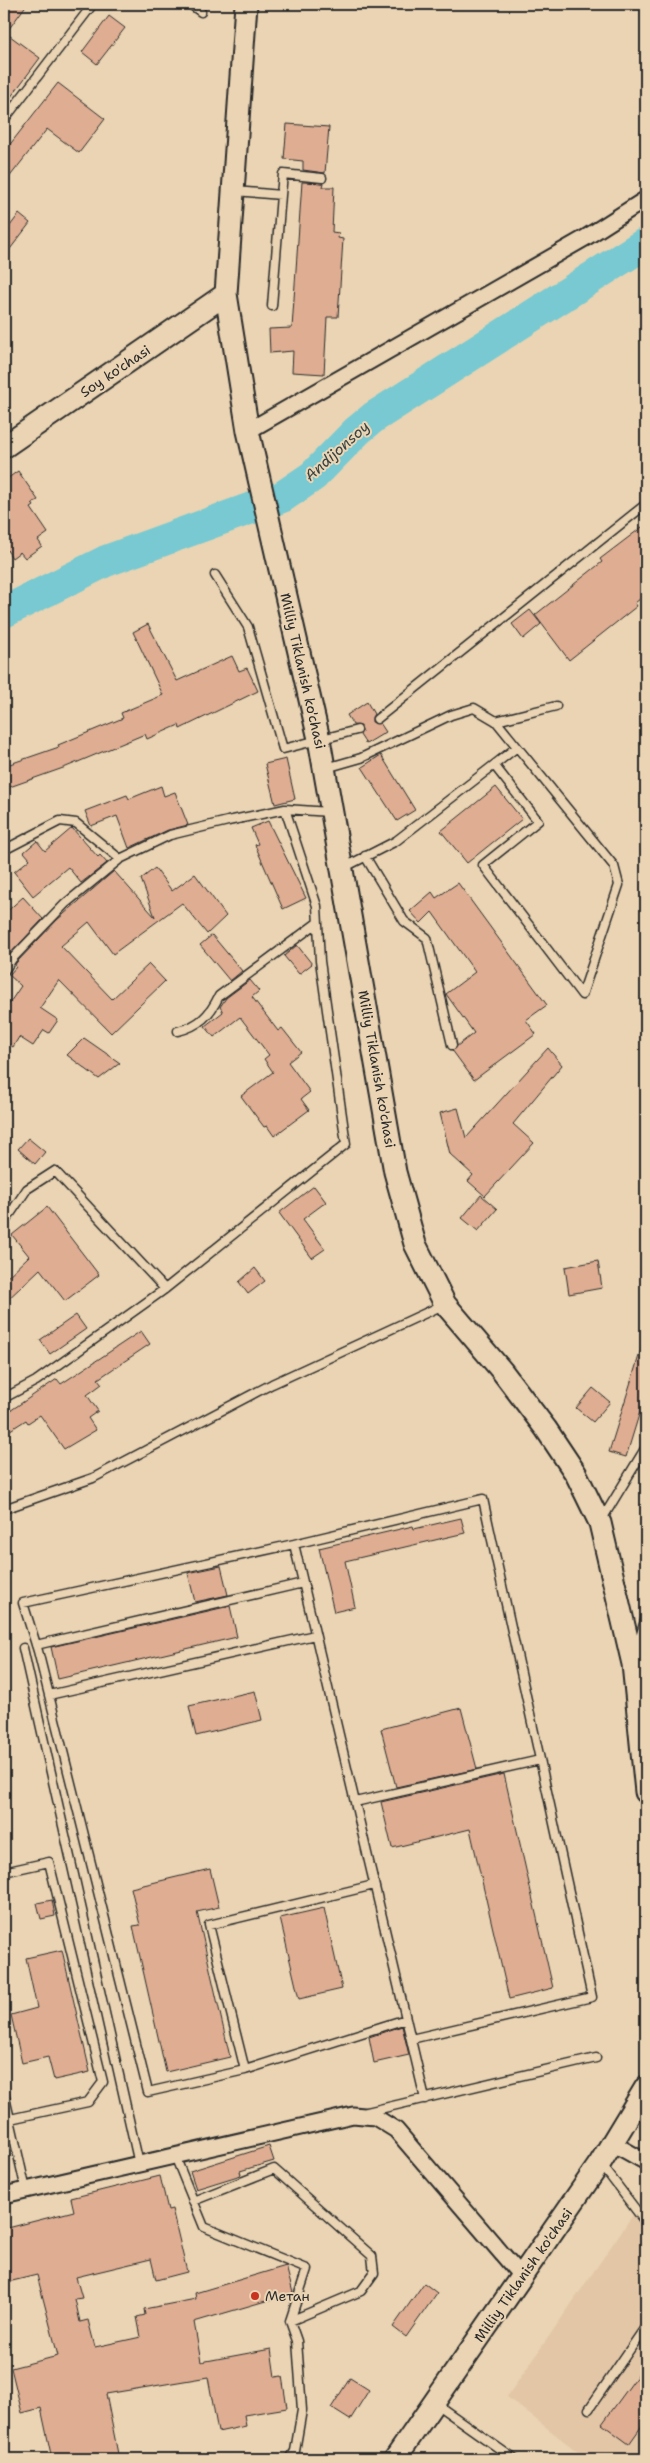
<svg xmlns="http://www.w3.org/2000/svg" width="650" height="2463" font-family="'Shantell Sans',sans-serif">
  <rect width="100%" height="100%" fill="#ead4b3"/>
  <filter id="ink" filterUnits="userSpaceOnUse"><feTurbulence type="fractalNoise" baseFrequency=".02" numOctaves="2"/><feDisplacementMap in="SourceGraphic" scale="10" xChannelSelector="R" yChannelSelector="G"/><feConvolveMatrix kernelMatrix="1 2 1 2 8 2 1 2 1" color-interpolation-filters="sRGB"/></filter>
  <g filter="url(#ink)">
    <path fill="#e3c6a6" d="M646,2196V2459H587L507,2397Z"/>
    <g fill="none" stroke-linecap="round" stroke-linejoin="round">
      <path stroke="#78c9d1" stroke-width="32" d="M4,612L106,561L282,497L313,476L357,431L374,417L646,243"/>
    </g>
    <path fill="#dfae92" stroke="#2b2b2b" d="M4,4H27L6,33L40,58L4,106Z
      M109,16L125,28L97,64L82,52Z
      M58,83L105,119L79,153L47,129L4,184V152Z
      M287,124L329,127L325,173L303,170V161L284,159Z
      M302,182L324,183L323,187H334L332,232L339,233L338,238L343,239L338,317H327L324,374L292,372L293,351L270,353L269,329L292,328Z
      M19,214L30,223L4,257V234Z
      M18,471L38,500L32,503L34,506L31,508L48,533L38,540L42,546L25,558L20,552L12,558L4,545V481Z
      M646,524V594L635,603L637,606L569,660L535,615L602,562L600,559Z
      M530,610L541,624L523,639L512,624Z
      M148,624L177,681L232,656L239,671L247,668L258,691L180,729L179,725L147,739L145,734L66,767L4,789V766L59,747L58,745L123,718L121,713L163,695L133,632Z
      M367,702L374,714L372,717V722L380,723L386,732L366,744L360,735L362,731L361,726L353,725L347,715Z
      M381,755L415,810L397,821L362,767Z
      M286,759L295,799L275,804L265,764Z
      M161,786L164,796L175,792L188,825L168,830L129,848L117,816L91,826L85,811L127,795L129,799Z
      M496,787L522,819L467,863L441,831Z
      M268,821L306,898L283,909L255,845L258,844L251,828Z
      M72,828L98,857L100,855L107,863L81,883L68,867L33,896L14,872L30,859L24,852L37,841L45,851Z
      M155,868L172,891L195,874L226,916L207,934L182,903L113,954L89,922L61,946L112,999L149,964L165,981L111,1033L59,980L40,1008L58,1020L49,1033L44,1030L33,1046L19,1037L13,1047L4,1041V1011L21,986L9,975L16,967L15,965L16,963L57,920L114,871L155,917L141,879Z
      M458,883L547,1005L526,1020L536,1034L474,1080L452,1050L474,1033L446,994L475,972L432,912L421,923L410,911L432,892L436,898Z
      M23,897L43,919L6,958L4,956V914Z
      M212,935L242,971L230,981L200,945Z
      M297,945L312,964L299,974L284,956Z
      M250,980L259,991L252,997L278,1031L282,1028L301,1052L288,1062L310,1092L301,1099L309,1110L274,1136L267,1126L264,1127L241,1096L273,1072L264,1059L269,1055L240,1017L214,1037L205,1026L223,1012L220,1007L226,998Z
      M84,1038L120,1063L99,1079L67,1055Z
      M548,1048L562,1065L513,1124L534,1143L485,1196L468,1181L473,1175L450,1154L440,1113L458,1108L466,1138Z
      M28,1138L45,1152L35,1164L18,1149Z
      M314,1186L326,1202L303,1219L325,1249L312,1258L279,1213Z
      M481,1195L497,1209L478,1231L462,1218Z
      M47,1207L99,1275L65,1301L40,1269L4,1303V1280L29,1256L12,1235Z
      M598,1261L602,1288L569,1294L565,1267Z
      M255,1268L265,1281L248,1294L239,1282Z
      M76,1315L86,1329L50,1354L40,1340Z
      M141,1331L150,1344L98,1379L102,1384L87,1395L98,1411L88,1418L96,1430L64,1449L40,1415L28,1423L26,1420L4,1434V1415L57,1379L61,1384Z
      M643,1343H646V1392L626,1457L609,1452Z
      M593,1388L610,1402L593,1422L576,1408Z
      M461,1518L465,1533L345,1561L355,1607L334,1612L319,1548L413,1526L414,1529Z
      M221,1566L228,1595L195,1602L188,1573Z
      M230,1606L237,1637L58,1679L51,1647Z
      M255,1691L262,1720L196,1736L189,1706Z
      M461,1708L477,1769L396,1787L381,1729Z
      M504,1774L553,1988L509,1999L470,1829L392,1848L381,1802Z
      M210,1869L219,1907L197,1912L230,2057L166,2072L133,1926L140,1925L131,1888Z
      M52,1900L55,1916L41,1919L37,1903Z
      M324,1908L342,1989L299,1999L280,1918Z
      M62,1950L90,2072L54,2080L48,2057L22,2063L11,2015L37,2008L26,1958Z
      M402,2026L409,2055L374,2063L369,2037Z
      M269,2146L274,2161L240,2171L241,2175L196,2189L190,2171Z
      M160,2176L168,2210L172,2209L187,2272L156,2280L151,2259L76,2277L82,2298L75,2299L80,2322L88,2320L95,2347L141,2337L137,2317L145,2315L144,2309L196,2299L195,2293L286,2266L293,2293L194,2322L201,2362L271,2349L275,2377L282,2376L287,2408L244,2415L246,2426L218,2432L208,2377L106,2394L119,2459H52L41,2408L22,2413L11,2368L58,2356L37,2275L4,2283V2229L74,2211L71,2198Z
      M424,2283L437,2293L406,2337L393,2327Z
      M646,2364V2420L629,2444L602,2424Z
      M350,2378L369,2390L350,2420L331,2408Z"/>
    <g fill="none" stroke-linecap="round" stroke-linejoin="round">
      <defs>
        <path id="lane" d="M190,4L201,12
          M4,120L93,4
          M235,191L281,195L272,306
          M281,195L283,174L322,178
          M215,575L248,627L283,749L357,730
          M377,719L646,504
          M496,721L556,706
          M326,768L361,758L451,715L474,708L496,721L614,866L619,885L582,995L483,865L538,821L494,765L517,747
          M4,850L60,821L76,823L120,859
          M365,856L404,921L427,938L452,1045
          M343,868L396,841L494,765
          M4,971L12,959L65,904L120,859L170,835L228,821L285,809L330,812
          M178,1031C199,1026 210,1015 219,996L317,923
          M4,1223L27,1189L55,1171L165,1289
          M4,1398L36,1381L165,1289L346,1144L320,961L317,906L285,809
          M4,1509L93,1478L272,1384L443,1305
          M601,1521L646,1447
          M294,1544L23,1603L38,1651L148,2092L245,2070L406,2019
          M36,1645L303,1583
          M23,1648L139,2164
          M636,1652L646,1617
          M49,1695L315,1635
          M355,1802L540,1760
          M4,1872L49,1862L103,2082L88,2102L10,2119
          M411,2039L592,1997L483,1499L294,1544L425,2099
          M245,2070L209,1925L374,1885
          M4,2093L26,2190
          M367,2112L596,2058
          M175,2156L204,2227L307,2269L290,2321L297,2341L302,2410L295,2451L290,2459
          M601,2164L646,2223
          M193,2201L274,2169L372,2256L374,2273L361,2291L290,2321
          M436,2404L514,2459
          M589,2409L646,2326"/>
        <path id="street" d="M248,431L585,238L646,199
          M612,2143L646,2162
          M4,2195L353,2115L375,2117L396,2130L522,2277"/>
        <path id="secondary" d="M246,4L226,294L248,431L319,739L395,1172L415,1244L445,1304L502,1371L546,1429L576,1474L600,1523L633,1664L646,1792
          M4,447L226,294
          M395,2459L600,2163L646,2087"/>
      </defs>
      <use href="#lane" stroke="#2b2b2b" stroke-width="11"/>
      <use href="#street" stroke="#2b2b2b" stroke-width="19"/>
      <use href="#secondary" stroke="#2b2b2b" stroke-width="25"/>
      <use href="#lane" stroke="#ead4b3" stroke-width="8"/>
      <use href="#street" stroke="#ead4b3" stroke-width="15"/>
      <use href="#secondary" stroke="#ead4b3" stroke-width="21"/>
    </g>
  </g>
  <circle fill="#c8321e" stroke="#ead4b3" stroke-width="2" cx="255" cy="2296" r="5"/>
  <g text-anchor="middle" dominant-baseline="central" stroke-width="4" stroke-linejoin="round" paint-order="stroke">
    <g font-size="14" fill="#2b2b2b" stroke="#ead4b3">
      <text transform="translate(115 371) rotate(-34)">Soy ko'chasi</text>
      <text transform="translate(303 671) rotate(77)">Milliy Tiklanish ko'chasi</text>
      <text transform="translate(377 1069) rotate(80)">Milliy Tiklanish ko'chasi</text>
      <text transform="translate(523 2275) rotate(-55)">Milliy Tiklanish ko'chasi</text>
    </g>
    <g font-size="14" fill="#2b2b2b" stroke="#ead4b3" text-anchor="start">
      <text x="265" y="2296">Метан</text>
    </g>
    <g font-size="15" font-style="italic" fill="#374344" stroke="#ead4b3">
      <text transform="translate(337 451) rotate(-42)">Andijonsoy</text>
    </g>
  </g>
  <rect width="650" height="2463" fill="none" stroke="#ead4b3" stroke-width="20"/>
  <rect x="10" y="10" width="630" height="2443" fill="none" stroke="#2b2b2b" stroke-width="2" filter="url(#ink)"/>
</svg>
